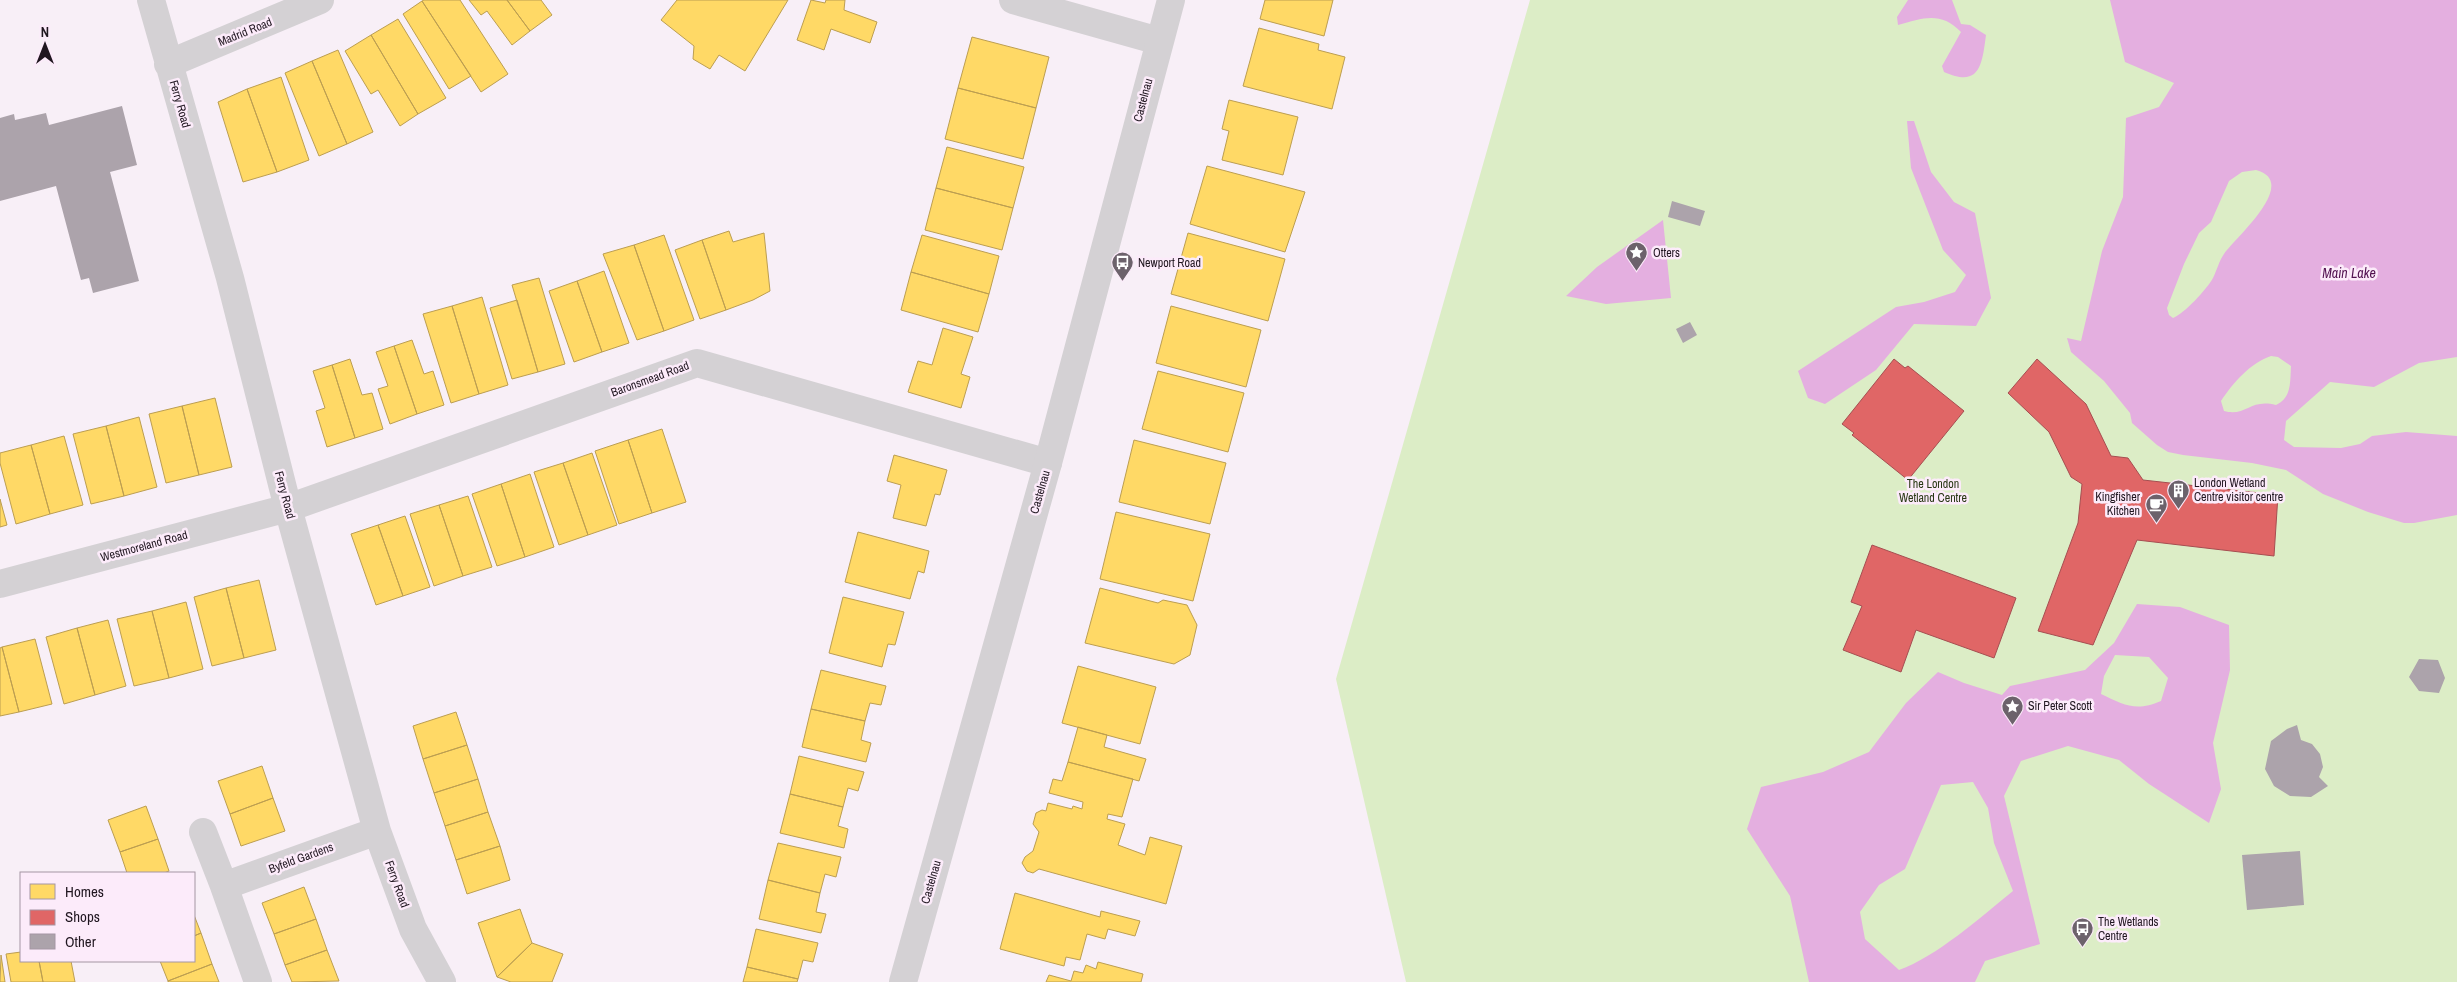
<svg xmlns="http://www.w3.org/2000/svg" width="2457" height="982" font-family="'Archivo Narrow',sans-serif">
  <rect width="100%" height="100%" fill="#f8eff7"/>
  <path fill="#dcedc6" d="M1530,0H2457V982H1406L1336,679Z"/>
  <path fill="#e4afe0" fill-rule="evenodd" d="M1908,0H1952L1961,24L1970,25L1986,35C1982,65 1980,88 1944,72L1942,66L1961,32C1941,11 1923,18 1898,25L1897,17Z
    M2110,0H2457V357L2419,363L2374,387L2330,382L2286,421L2284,440L2294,447L2341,448L2360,444L2372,436L2406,432L2457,436V515L2414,523H2404L2368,512L2323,494L2286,470L2252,463L2183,455L2168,452L2157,445L2132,423L2130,413L2104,381L2071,352L2067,338L2081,341L2102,251L2123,197L2126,118L2159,107L2174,83L2125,62ZM2256,170C2301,182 2234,239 2224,254C2219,261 2217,270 2213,278C2207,289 2184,314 2173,318L2169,315L2167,308L2184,264L2199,233L2211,222L2229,181L2242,172ZM2271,356L2278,357L2291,366C2290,381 2292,398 2276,405C2250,398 2246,417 2224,411L2221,401C2233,383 2250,363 2271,356Z
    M1907,121H1914L1931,172L1954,202L1975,213L1991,298L1976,326L1914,324L1876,370L1825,404L1808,398L1798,371L1896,307L1924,302L1955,292L1966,275L1943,250L1911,168Z
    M1663,220L1671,298L1606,304L1566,296L1597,267Z
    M2137,604L2180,607L2229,625L2230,670L2213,743L2221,789L2209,823L2149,784L2119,760L2068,746L2021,761L2004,796L2040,944L1985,961L1975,982H1809L1790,896L1747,829L1761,787L1823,772L1869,752L1906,703L1938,672L1964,683L2002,695L2010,686L2085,670L2114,643ZM2115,655L2149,657L2168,678L2161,701C2136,712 2124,705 2101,694L2104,676ZM1973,782L1988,808L1994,843L2013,891C1981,917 1936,957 1899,970L1865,939L1860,912L1879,885L1905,869L1941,785Z"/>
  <path fill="#ffd966" stroke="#bc9e51" d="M424,0H460L508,74L481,92L422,1Z
    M469,0H507L530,31L512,45L487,11L481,15Z
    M507,0H541L552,15L530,31Z
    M677,0H788L745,71L719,55L710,69L693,59L694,46L661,20Z
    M811,0L825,3L826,0H845L844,10L877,22L870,43L831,29L824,50L797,40Z
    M1265,0H1333L1324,36L1260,19Z
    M422,1L471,76L449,89L403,14Z
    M398,19L446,98L418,114L371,35Z
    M1259,28L1319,44L1318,50L1345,57L1332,109L1243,86Z
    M371,35L418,114L400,126L378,90L371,94L345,51Z
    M972,37L1049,57L1036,108L958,88Z
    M338,50L373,132L347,144L312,61Z
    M312,61L347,144L319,156L285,73Z
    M281,77L309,160L277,172L247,89Z
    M958,88L1036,108L1023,159L945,139Z
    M247,89L277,172L243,182L218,102Z
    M1229,100L1298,117L1283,175L1222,160L1229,131L1222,129Z
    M947,147L1024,167L1013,208L936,188Z
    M1207,166L1305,192L1285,252L1190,224Z
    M936,188L1013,208L1002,250L925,230Z
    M729,231L733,242L764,233L770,291L753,300L726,310L702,240Z
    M1188,233L1285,259L1268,321L1171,294Z
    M664,235L694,320L664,331L634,245Z
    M922,235L999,256L989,294L911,272Z
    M702,240L726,310L700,319L675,250Z
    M634,245L664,331L637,340L603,254Z
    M604,271L629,343L602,352L577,281Z
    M911,272L989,294L978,332L901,310Z
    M539,278L565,364L538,372L512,285Z
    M577,281L602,352L574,362L549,291Z
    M482,297L508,385L479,394L452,306Z
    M517,300L538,372L512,379L490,308Z
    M452,306L479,394L451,403L423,314Z
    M1171,306L1261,330L1246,387L1156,363Z
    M943,328L973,337L961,374L970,377L961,408L908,392L918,361L932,365Z
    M412,340L424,374L433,371L444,405L417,414L394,346Z
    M394,346L417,414L390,424L378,389L388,386L376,352Z
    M350,359L362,395L372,393L383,429L355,438L332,365Z
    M332,365L355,438L327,447L316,411L325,408L313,371Z
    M1158,371L1244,393L1228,452L1142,429Z
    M215,398L232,467L199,475L182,406Z
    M182,406L199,475L166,483L149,414Z
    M139,417L157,487L124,496L106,426Z
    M106,426L124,496L91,504L73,434Z
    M662,429L686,502L652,513L628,440Z
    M64,436L83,505L50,514L31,445Z
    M628,440L652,513L619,524L595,451Z
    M1134,440L1226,463L1210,524L1119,502Z
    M31,445L50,514L16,524L0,463V453Z
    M592,453L617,525L588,535L563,463Z
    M894,455L947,470L940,495L935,494L926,526L893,518L901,485L887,481Z
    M563,463L588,535L559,545L534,472Z
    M530,474L554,547L525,557L501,484Z
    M501,484L525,557L497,566L472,494Z
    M468,496L492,567L463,576L439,505Z
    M0,499L7,525L0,527Z
    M439,505L463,576L434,586L410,514Z
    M1116,512L1210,534L1193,601L1100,579Z
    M405,516L430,587L403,596L378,525Z
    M378,525L403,596L376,605L351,534Z
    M858,532L929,551L924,573L918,571L910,599L845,582Z
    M259,580L276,650L244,658L226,588Z
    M226,588L244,658L212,666L194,597Z
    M1100,588L1158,603L1163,600L1187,605L1197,625L1190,655L1174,664L1085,643Z
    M843,597L904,612L895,645L888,644L882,667L829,653Z
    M186,602L203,669L169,678L152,611Z
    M152,611L169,678L134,686L117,619Z
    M108,620L126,686L95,695L77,628Z
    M77,628L95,695L64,704L46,637Z
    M35,639L52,704L19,712L2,647Z
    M2,647L19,712L0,716V648Z
    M1078,666L1156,687L1140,744L1062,723Z
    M821,670L886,686L881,705L870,703L865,721L811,709Z
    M811,709L865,721L861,740L871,743L866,762L802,747Z
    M456,712L467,745L423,759L413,726Z
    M1078,727L1107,735L1104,747L1146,759L1139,781L1068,762Z
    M467,745L478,779L434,793L423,759Z
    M799,756L864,772L858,791L848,788L843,807L790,794Z
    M1068,762L1133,779L1122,817L1108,814L1107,819L1125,824L1118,845L1145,855L1150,837L1182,846L1166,904L1039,869L1033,873L1027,871L1022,863L1025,857L1033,851L1039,832L1033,824L1036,813L1042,810L1046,811L1048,803L1072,809L1073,806L1082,809L1083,802L1049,793L1053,779L1062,781Z
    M262,766L273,798L230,814L218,781Z
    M478,779L488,812L445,826L434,793Z
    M790,794L843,807L838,826L848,829L844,848L780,833Z
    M273,798L285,831L241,846L230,814Z
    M146,806L158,839L120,852L108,820Z
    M488,812L500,846L456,860L445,826Z
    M158,839L169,871L164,873H127L120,852Z
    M778,843L841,857L836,877L825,874L820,893L768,880Z
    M500,846L510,880L467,894L456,860Z
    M768,880L820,893L816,912L826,914L821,933L759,919Z
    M304,887L316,919L274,934L262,903Z
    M1015,893L1100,917L1101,911L1140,921L1135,936L1108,929L1105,939L1087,934L1080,960L1066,957L1064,966L1000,949Z
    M520,909L532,943L497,977L478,923Z
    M194,915L201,933L194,936Z
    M316,919L327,950L285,965L274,934Z
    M756,929L818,943L813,962L803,960L798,979L747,967Z
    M201,933L212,964L168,981L160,961H194V936Z
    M532,943L563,954L552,982H511L497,977Z
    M327,950L339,981L292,982L285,965Z
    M21,952V961H39L43,982H11L6,954Z
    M1,955L5,982H0Z
    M39,961H71L75,982H43Z
    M1098,962L1143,974L1141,982H1046L1049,975L1071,981L1074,971L1083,973L1086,965L1096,969Z
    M212,964L219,982H168V981Z
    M747,967L798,979L797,982H743Z"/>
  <path fill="#e06666" stroke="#a64e51" d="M1894,359L1905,368L1908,366L1964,411L1908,480L1852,435L1854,433L1842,424Z
    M2037,359L2086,404L2111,456L2128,458L2143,480L2278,495L2274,556L2137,540L2093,645L2038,631L2078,523L2082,484L2071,477L2049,432L2008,393Z
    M1872,545L2016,598L1994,658L1916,630L1901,672L1843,650L1862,606L1851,602Z"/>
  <path fill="#aca3ab" d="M122,106L137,165L110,172L139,281L93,293L89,278L81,280L56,186L0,201V118L14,114L15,120L46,113L49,125Z
    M1672,201L1705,211L1700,226L1668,217Z
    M1690,322L1697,335L1683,343L1676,329Z
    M2419,659L2438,660L2445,678L2439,693L2419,691L2409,677Z
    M2297,725L2301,740L2312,744L2320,754L2323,767L2319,777L2328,786L2311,797L2290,796L2274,786L2265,769L2271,741L2287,729Z
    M2300,851L2304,905L2247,910L2242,855Z"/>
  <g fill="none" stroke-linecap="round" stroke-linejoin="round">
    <path stroke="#d4d1d4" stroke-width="28" d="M151,0L230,278L288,508L377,831L413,929L442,982
      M1013,0L1159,41
      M168,64L320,0
      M0,584L288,508L697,363L1048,463
      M203,832L224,886
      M258,982L224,886L377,831"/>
    <path stroke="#d4d1d4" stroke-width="28" d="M903,982L1048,463L1171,0"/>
  </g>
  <defs>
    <symbol id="sight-pin" viewBox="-11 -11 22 30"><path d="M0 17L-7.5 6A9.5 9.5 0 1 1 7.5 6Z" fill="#6c626b" stroke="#fcebfa"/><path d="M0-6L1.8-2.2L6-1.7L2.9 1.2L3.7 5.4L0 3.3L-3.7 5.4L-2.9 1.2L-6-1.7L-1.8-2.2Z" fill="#fff"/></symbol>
    <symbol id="bus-pin" viewBox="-11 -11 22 30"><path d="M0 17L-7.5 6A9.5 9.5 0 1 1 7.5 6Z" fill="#6c626b" stroke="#fcebfa"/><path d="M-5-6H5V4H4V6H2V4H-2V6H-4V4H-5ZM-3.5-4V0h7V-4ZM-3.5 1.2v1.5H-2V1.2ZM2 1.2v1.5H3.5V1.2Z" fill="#fff"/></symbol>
    <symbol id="building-pin" viewBox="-11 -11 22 30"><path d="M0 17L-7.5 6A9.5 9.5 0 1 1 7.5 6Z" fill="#6c626b" stroke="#fcebfa"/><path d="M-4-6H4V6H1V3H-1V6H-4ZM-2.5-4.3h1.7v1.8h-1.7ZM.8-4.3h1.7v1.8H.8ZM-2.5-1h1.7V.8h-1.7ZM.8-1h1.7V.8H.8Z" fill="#fff"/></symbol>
    <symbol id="cafe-pin" viewBox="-11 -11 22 30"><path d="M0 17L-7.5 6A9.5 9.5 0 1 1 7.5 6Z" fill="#6c626b" stroke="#fcebfa"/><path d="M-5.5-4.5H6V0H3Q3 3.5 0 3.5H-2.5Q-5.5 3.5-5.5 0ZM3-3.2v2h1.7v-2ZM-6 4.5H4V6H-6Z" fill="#fff"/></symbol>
  </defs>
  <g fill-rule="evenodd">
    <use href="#sight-pin" x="1624" y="240" width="25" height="34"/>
    <use href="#bus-pin" x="1110" y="250" width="25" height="34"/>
    <use href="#building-pin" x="2166" y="478" width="25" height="34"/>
    <use href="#cafe-pin" x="2144" y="492" width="25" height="34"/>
    <use href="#sight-pin" x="2000" y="694" width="25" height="34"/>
    <use href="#bus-pin" x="2070" y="916" width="25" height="34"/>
  </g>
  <g text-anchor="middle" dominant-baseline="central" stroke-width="5" stroke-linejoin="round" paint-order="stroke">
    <g font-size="12" fill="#201620" stroke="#fcebfa">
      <text transform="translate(245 32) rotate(-22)">Madrid Road</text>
      <text transform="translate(1143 100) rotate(-75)">Castelnau</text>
      <text transform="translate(180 104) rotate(74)">Ferry Road</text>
      <text transform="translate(650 379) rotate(-20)">Baronsmead Road</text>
      <text transform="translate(1040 492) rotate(-74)">Castelnau</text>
      <text transform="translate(285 495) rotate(75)">Ferry Road</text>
      <text transform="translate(144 546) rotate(-15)">Westmoreland Road</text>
      <text transform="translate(301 858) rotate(-20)">Byfeld Gardens</text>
      <text transform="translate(931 882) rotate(-74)">Castelnau</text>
      <text transform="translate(397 884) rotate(70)">Ferry Road</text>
    </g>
    <g font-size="12" fill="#201620" stroke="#fcebfa" text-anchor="start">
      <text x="1653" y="253">Otters</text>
      <text x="1138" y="263">Newport Road</text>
      <text x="2194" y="483">London Wetland<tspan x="2194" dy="14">Centre visitor centre</tspan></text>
      <text x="2140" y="497" text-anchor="end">Kingfisher<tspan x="2140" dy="14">Kitchen</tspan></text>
      <text x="2028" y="706">Sir Peter Scott</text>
      <text x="2098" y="922">The Wetlands<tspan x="2098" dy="14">Centre</tspan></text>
    </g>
    <g font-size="12" fill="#283814" stroke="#fcebfa">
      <text x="1933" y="484">The London<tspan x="1933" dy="14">Wetland Centre</tspan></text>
    </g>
    <g font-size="14" font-style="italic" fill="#51104f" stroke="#fcebfa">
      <text x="2349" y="273">Main Lake</text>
    </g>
  </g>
  <rect x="20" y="872" width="175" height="90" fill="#fcebfa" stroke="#a496a3"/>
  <rect x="30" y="884" width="25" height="15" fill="#ffd966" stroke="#a496a3"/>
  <text x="65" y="897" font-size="15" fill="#201620">Homes</text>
  <rect x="30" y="910" width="25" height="15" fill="#e06666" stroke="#a496a3"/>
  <text x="65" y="922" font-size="15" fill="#201620">Shops</text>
  <rect x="30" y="934" width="25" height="15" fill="#aca3ab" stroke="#a496a3"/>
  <text x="65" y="947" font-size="15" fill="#201620">Other</text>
  <g transform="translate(45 45)" stroke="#fcebfa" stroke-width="4" paint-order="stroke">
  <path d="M0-4L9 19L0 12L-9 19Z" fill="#201620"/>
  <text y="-8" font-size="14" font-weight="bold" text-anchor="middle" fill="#201620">N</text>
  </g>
</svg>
